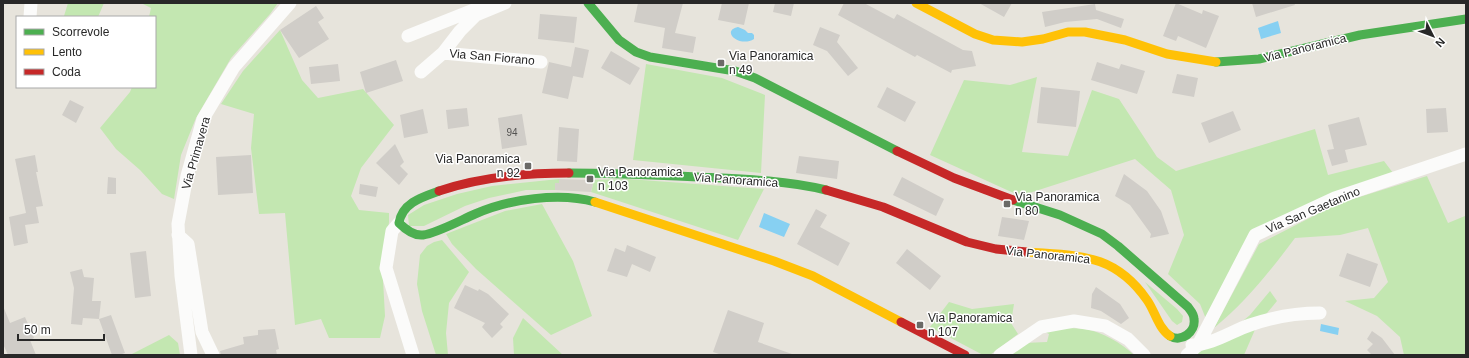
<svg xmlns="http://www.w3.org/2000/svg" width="1469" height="358" font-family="Helvetica,sans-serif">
  <rect width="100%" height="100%" fill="#e7e4dc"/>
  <path fill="#c3e7b1" d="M68,3H104L98,17H67L64,16Z
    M141,3H278L270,14L231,58L196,118L181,155L174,199L162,194L140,170L116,149L100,128L130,92L132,87H155V17H149L151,8Z
    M280,30L302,80L318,98L363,89L394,125L361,168L351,196L359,210L389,213V222L386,245L383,280L385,316L380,338H329L321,319L295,325L285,213L259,214L251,148L254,114L221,104L243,71Z
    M646,64L722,78L765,95L761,173L633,160Z
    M1037,77L1022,152L1068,156L1092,90L1119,99L1157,157L1176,171L1315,129L1328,175L1384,161L1393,173L1251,231L1206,319L1200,304L1168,274L1184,235L1171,190L1135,159L1020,196L930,155L964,80L1010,85Z
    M1427,176L1448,223L1465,216L1466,218V355H1404L1400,337L1377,316L1345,301L1374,298L1388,282L1368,228L1340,235L1295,238C1271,270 1246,302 1214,328L1259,244L1337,204Z
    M559,179V183L555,190H526L489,198L465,206L424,226H409L408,215L424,205L457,194L492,186Z
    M628,179L764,189L738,240L591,192L593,184H589V180Z
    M542,204L573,261L592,316L551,335L476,269L452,244L446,234L505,211Z
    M442,240L469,272L449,303L446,333L448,355H436L422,311L417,284L420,255L427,246L434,242Z
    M1145,282L1177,309L1183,316L1182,322L1177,325L1172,321Z
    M1270,291L1277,301L1257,325L1244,355H1195L1225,336L1250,315Z
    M949,302L972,309L1014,304L1011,323L1018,334L990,355H983L930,327Z
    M523,318L563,355H514L513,338Z
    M1060,328C1068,328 1077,328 1085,329C1103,332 1121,343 1134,355H1009L1024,343L1047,342L1049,334L1043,331Z
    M169,335L178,343L180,355H130Z"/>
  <path fill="#d6d2cb" d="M559,179L589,180V183L593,184L591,192L555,190V183H559Z"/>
  <path fill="#87d0f2" d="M1278,21L1281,33L1261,39L1258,28Z
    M738,27L745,30L748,33H752L754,35V39C740,48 720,31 738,27Z
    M764,213L790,224L784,237L759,227Z
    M1321,324L1339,328L1338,335L1320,331Z"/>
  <path fill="#d0cdc8" d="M638,3H683L675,33L696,37L693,53L662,48L665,28L634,22Z
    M722,3H749L744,25L718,20Z
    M775,3H794L791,16L773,12Z
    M844,3H864L894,19L897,14L963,50L972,51L976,66L952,70L951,73L917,55L915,57L838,15Z
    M979,3H1012L1004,17Z
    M1176,3L1202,14L1203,10L1219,16L1206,48L1178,36L1176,41L1163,36Z
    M1252,3H1294L1295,5L1256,17Z
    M1095,4L1096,10L1124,19L1121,28L1097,19L1065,22L1045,27L1042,12Z
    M316,6L324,18L318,22L329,39L299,58L280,30Z
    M540,14L577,17L574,43L538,39Z
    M820,27L840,35L837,42L858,68L848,76L827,51L813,45Z
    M575,47L589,50L583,78L573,76L568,99L542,93L549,62L571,67Z
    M611,51L640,68L630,85L601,68Z
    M396,60L403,81L366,93L360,72Z
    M1097,62L1119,69L1121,64L1145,71L1137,94L1091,80Z
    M338,64L340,81L311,84L309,67Z
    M1177,74L1198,78L1194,97L1172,93Z
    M887,87L916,102L905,122L877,107Z
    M1041,87L1080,91L1076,127L1037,123Z
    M70,100L84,107L76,123L62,115Z
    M467,108L469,126L448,129L446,110Z
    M1446,108L1448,132L1427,133L1426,109Z
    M423,109L428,133L404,138L400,115Z
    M1233,111L1241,130L1209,143L1201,123Z
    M522,114L527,145L502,149L498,118Z
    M1359,117L1367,145L1345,150L1348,162L1332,166L1327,150L1334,149L1328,125Z
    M559,127L579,129L577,162L557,161Z
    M395,144L404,162L400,166L408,174L399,185L376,163Z
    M35,155L38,172H36L43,206L36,207L39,223L25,225L28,243L14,246L9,217L26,213L15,159Z
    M251,155L253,193L218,195L216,157Z
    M799,156L839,161L837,179L796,173Z
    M1124,174L1147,191L1161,211L1169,234L1150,238L1151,234L1130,205L1115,196Z
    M108,177L116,178V194H107Z
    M902,177L944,199L936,216L893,195Z
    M360,184L378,187L376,197L359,194Z
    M816,209L827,215L820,227L850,243L838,266L797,244Z
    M1002,217L1029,221L1024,240L998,236Z
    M627,245L656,257L650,272L632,264L627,277L607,271L615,248L625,252Z
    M907,249L941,276L930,290L896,263Z
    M146,251L151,296L135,298L130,253Z
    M1347,253L1378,264L1370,287L1339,276Z
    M82,269L84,277L94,278L92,301H101L99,319L83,318L82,325L71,324L74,288L70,272Z
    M465,285L478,291L479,289L488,294L509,314L500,324L503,327L492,338L482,327L485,323L454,308Z
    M1096,287L1120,304L1129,318L1121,324L1101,311L1091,308L1092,294Z
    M3,306L10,323L25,317L34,338L30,340L36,355H8L3,344Z
    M728,310L764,323L758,342L792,354V355H722L713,352Z
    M111,315L125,353L119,355H112L99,319Z
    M275,329L279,349L276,350L277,355H221L220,351L244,344L243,337L258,335V330Z
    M1372,331L1382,338L1395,355H1372L1367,350L1373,344L1367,339Z"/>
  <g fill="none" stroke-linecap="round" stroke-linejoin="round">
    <path stroke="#fbfbfa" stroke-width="13" d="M30,17L31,3
      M408,36L481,7
      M443,53L541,62
      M421,72L443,53L460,31L476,15L505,3
      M399,223L392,231L386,268L413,355
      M178,235L188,244L202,332L213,355
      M1192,345C1212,345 1232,331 1250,325C1273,317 1296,313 1320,313
      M191,355L181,276L178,224L187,176L203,119L234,67L290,3
      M1000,355L1041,327L1074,321L1105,326L1128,339L1144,355
      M1187,355L1198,345L1255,235L1335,198L1466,154"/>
    <path stroke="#4caf50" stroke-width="9" d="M588,3L619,40L636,52L650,57L735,71L755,78L897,151
      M1216,62L1259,59L1360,35L1466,19
      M569,173C612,173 655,175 698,177C741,179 784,180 826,190
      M439,191C422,197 402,203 399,223C405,229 414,236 423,235C437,233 461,220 475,214C508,199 560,192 595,202
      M1013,200L1060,215L1102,234L1118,246L1188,307C1191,311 1194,314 1194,319C1196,332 1181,343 1170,336"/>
    <path stroke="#ffc107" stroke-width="9" d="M916,3L975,34L993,40L1022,42L1043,39L1068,32H1085L1125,40L1167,54L1216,62
      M595,202L774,261L813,276L901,322
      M1027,252C1079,256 1114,253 1147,300C1155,311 1158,328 1170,336"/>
    <path stroke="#c62828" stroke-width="9" d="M897,151L954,178L1013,200
      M826,190L883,207L967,242L996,249L1027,252
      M439,191C481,177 525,173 569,173
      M901,322L965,355"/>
  </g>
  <g fill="#6b6a67" stroke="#fff" stroke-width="1.5">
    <rect x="717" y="59" width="8" height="8" rx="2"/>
    <rect x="524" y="162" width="8" height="8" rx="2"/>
    <rect x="586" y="175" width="8" height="8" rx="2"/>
    <rect x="1003" y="200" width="8" height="8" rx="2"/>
    <rect x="916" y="321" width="8" height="8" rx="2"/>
  </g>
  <g text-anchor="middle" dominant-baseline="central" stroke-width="3" stroke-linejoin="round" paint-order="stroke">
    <g font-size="10" fill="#535251">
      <text x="512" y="132">94</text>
    </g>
    <g font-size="12" fill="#282828" stroke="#fff">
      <text transform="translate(1305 48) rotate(-14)">Via Panoramica</text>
      <text transform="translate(492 57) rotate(5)">Via San Fiorano</text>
      <text transform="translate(196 153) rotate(-74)">Via Primavera</text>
      <text transform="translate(736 180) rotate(4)">Via Panoramica</text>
      <text transform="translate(1313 210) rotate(-23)">Via San Gaetanino</text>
      <text transform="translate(1048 255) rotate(6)">Via Panoramica</text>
    </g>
    <g font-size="12" fill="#282828" stroke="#fff" text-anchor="start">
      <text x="729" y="56">Via Panoramica<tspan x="729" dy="14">n 49</tspan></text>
      <text x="520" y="159" text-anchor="end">Via Panoramica<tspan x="520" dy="14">n 92</tspan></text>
      <text x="598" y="172">Via Panoramica<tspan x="598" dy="14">n 103</tspan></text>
      <text x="1015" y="197">Via Panoramica<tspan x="1015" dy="14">n 80</tspan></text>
      <text x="928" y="318">Via Panoramica<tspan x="928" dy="14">n 107</tspan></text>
    </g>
  </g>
  <rect width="1469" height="358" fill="none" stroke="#282828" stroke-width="8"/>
  <rect x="16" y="16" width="140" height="72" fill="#ffffff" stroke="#a9a9a9"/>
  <rect x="24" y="29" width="20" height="6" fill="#4caf50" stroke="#a9a9a9"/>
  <text x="52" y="36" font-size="12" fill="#282828">Scorrevole</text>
  <rect x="24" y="49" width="20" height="6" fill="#ffc107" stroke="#a9a9a9"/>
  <text x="52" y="56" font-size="12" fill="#282828">Lento</text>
  <rect x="24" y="69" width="20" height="6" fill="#c62828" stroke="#a9a9a9"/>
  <text x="52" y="76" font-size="12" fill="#282828">Coda</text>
  <g transform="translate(1433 36) rotate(132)" stroke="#ffffff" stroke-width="3" paint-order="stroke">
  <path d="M0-3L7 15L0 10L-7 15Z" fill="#282828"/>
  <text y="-6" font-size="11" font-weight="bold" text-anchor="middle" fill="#282828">N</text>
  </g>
  <path d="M18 334v6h86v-6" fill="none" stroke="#282828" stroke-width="2"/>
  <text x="24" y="334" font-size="12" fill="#282828" stroke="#ffffff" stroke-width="3" paint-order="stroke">50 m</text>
</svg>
